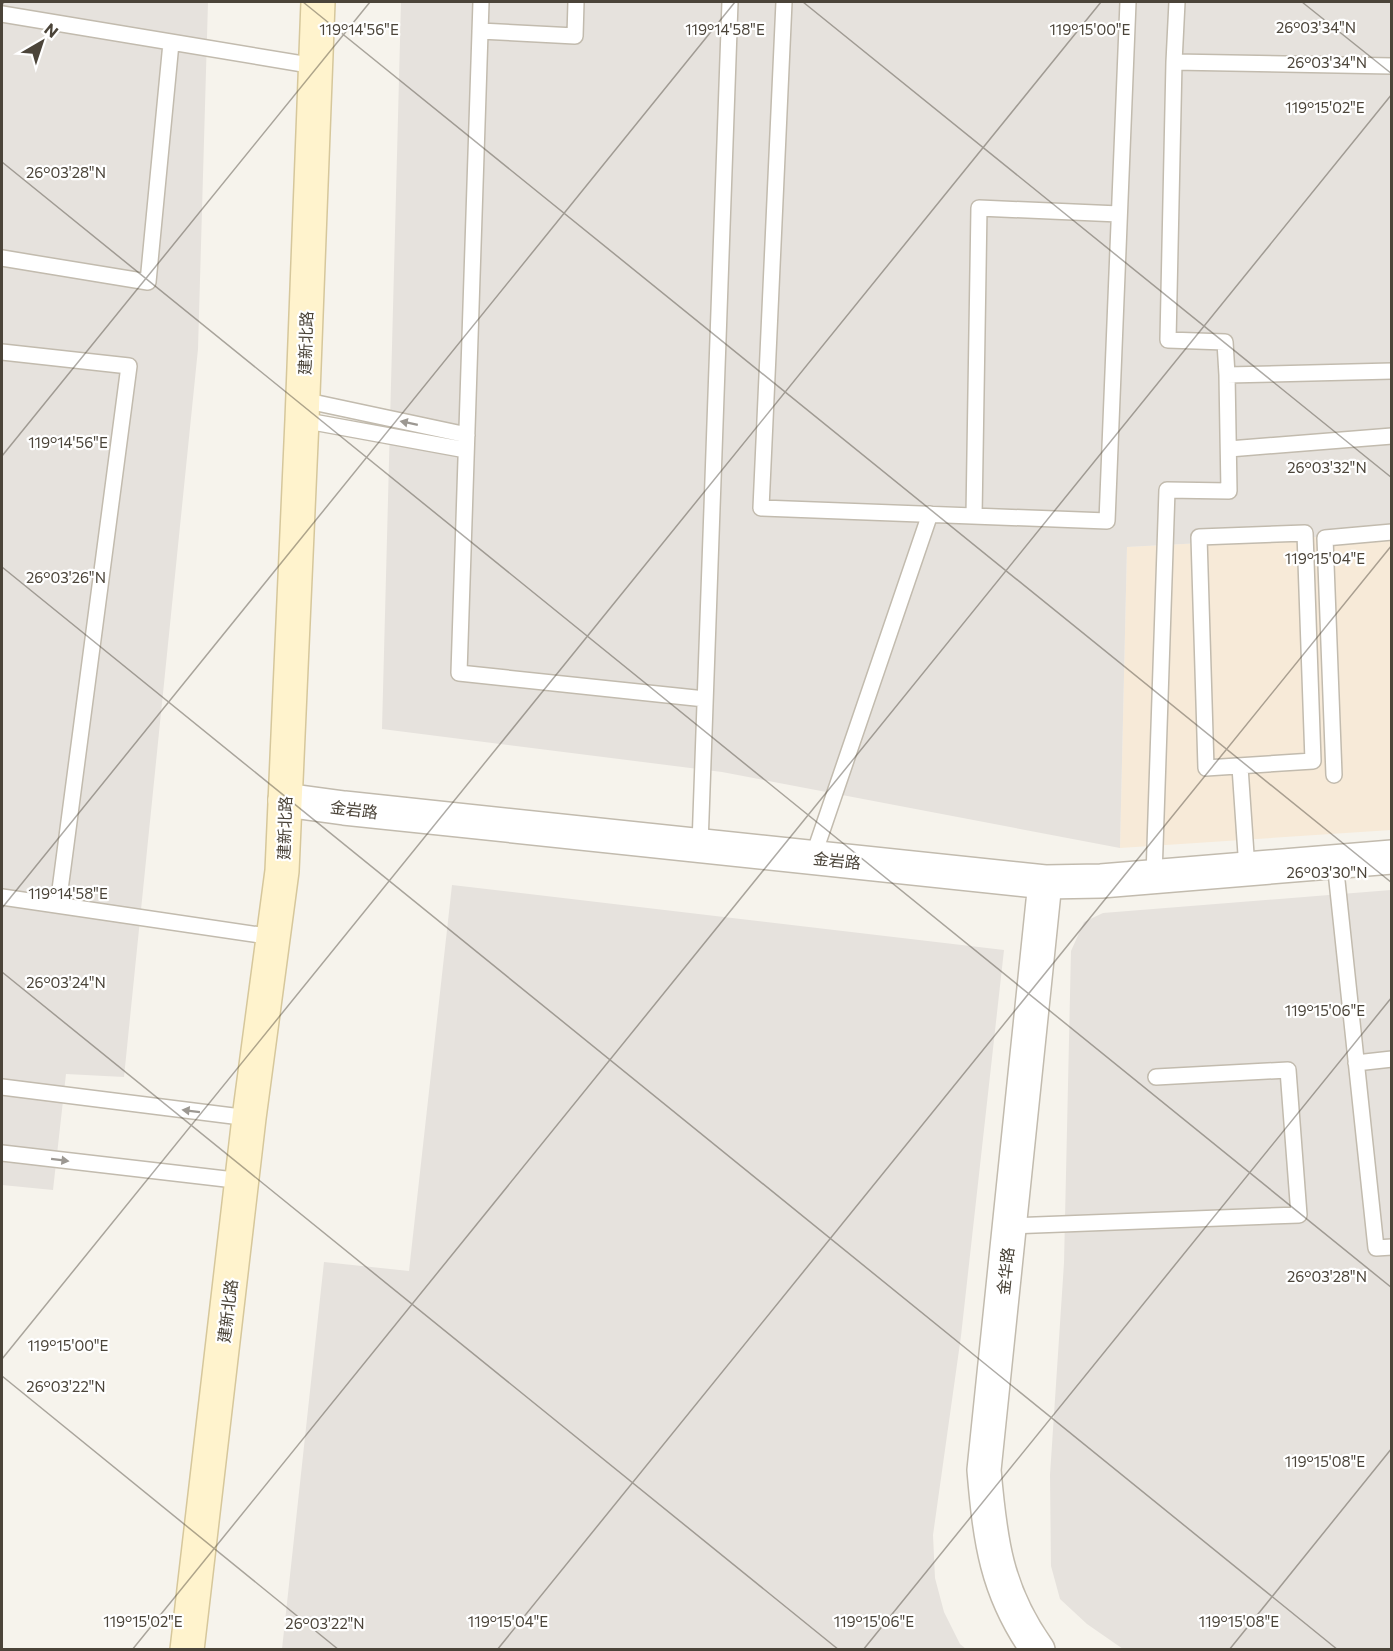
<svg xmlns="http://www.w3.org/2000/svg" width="1393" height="1651" font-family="Commissioner,'Noto Sans SC',sans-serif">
  <rect width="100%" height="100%" fill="#f6f3ec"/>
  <path fill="#f7ead8" d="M1391,533V830L1120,848L1127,547Z"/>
  <path fill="#e6e2dd" d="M2,2H208L198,349L124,1077L66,1074L53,1190L2,1185Z
    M401,2H1391V533L1127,547L1120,848L722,772L382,729Z
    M452,885L1004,950L961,1336L933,1535L935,1578L944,1612L960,1644L966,1649H282L324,1262L409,1271Z
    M1391,890V1649H1123L1087,1624L1060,1599L1051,1566L1050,1475L1064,1263L1071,951L1084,922L1103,913Z"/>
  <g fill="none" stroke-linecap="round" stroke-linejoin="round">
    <defs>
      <path id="service" d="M481,2L459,673L705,699
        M784,2L761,508L1107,521L1128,2
        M2,14L315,66
        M480,31L575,36L576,2
        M1174,62L1177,2
        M2,258L148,282L171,43
        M2,352L129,366L58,905
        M1227,375L1225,342L1168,340L1174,62L1392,66
        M303,400L467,435
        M302,420L466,450
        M1229,449L1392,436
        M974,516L979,208L1119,214
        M1305,533L1313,761L1206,768L1199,537Z
        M1240,767L1247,869
        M1334,775L1325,538L1392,532
        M700,845L730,2
        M813,857L930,514
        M1335,862L1376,1248L1392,1247
        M1154,876L1167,490L1229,491L1227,375L1392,371
        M2,897L273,937
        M1356,1063L1392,1059
        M2,1087L249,1118
        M2,1153L243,1181
        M1009,1226L1299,1215L1288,1070L1156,1077"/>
      <path id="tertiary" d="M285,800L344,808L1045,882L1101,881L1392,857
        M1038,1650C996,1591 990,1540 984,1470L1045,882"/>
      <path id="secondary" d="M187,1650L249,1118L282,871L302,420L318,2"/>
    </defs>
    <use href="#service" stroke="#c2bbae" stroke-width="18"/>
    <use href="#tertiary" stroke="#c2bbae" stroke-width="36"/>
    <use href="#secondary" stroke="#d6c79b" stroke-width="36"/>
    <use href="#service" stroke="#fff" stroke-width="15"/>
    <use href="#tertiary" stroke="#fff" stroke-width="33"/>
    <use href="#secondary" stroke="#fff3cd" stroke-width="33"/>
  </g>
  <defs><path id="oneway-solid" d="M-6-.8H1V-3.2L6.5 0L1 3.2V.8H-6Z" transform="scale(1.5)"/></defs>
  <g fill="#9c9892">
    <use href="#oneway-solid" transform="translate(409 423) rotate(-168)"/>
    <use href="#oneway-solid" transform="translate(191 1111) rotate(-173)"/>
    <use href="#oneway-solid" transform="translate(60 1160) rotate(7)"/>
  </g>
  <path fill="none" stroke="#4b4439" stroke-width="1.5" stroke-opacity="0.45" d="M303,2L1392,883M803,2L1392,478M1302,2L1392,74M2,5L4,2M2,162L1392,1288M2,456L370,2M2,567L1338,1650M2,908L735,2M2,972L839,1650M2,1359L1101,2M2,1376L339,1650M132,1650L1392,94M497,1650L1392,545M863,1650L1392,997M1229,1650L1392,1448"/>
  <g text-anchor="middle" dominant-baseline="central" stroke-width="4.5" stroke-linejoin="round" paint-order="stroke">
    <g font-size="16" fill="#4b4439" stroke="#fff">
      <text transform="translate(305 343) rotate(-88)">建新北路</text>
      <text transform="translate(354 809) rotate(7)">金岩路</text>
      <text transform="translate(284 828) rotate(-88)">建新北路</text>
      <text transform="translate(837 860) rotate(6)">金岩路</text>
      <text transform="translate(1005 1271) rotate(-84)">金华路</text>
      <text transform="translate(227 1311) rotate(-83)">建新北路</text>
    </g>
  </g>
  <g font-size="15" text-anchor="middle" fill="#4b4439" stroke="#fff" stroke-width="4.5" stroke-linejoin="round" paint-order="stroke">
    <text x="1316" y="33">26°03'34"N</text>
    <text x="359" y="35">119°14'56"E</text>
    <text x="1090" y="35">119°15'00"E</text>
    <text x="725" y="35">119°14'58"E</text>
    <text x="1327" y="68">26°03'34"N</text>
    <text x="1325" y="113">119°15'02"E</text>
    <text x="66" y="178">26°03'28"N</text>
    <text x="68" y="448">119°14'56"E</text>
    <text x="1327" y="473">26°03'32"N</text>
    <text x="1325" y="564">119°15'04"E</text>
    <text x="66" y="583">26°03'26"N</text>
    <text x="1327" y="878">26°03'30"N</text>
    <text x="68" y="899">119°14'58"E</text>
    <text x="66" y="988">26°03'24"N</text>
    <text x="1325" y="1016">119°15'06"E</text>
    <text x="1327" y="1282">26°03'28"N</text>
    <text x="68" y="1351">119°15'00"E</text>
    <text x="66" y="1392">26°03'22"N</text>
    <text x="1325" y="1467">119°15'08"E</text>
    <text x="143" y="1627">119°15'02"E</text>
    <text x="508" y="1627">119°15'04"E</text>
    <text x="874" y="1627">119°15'06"E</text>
    <text x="1239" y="1627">119°15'08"E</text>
    <text x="325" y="1629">26°03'22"N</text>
  </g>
  <rect width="1393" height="1651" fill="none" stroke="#4b4439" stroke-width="6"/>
  <g transform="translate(42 42) rotate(39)" stroke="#ffffff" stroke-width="4.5" paint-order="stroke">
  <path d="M0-4.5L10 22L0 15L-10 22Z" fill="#4b4439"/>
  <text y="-9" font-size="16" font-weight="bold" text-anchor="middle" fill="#4b4439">N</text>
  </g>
</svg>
